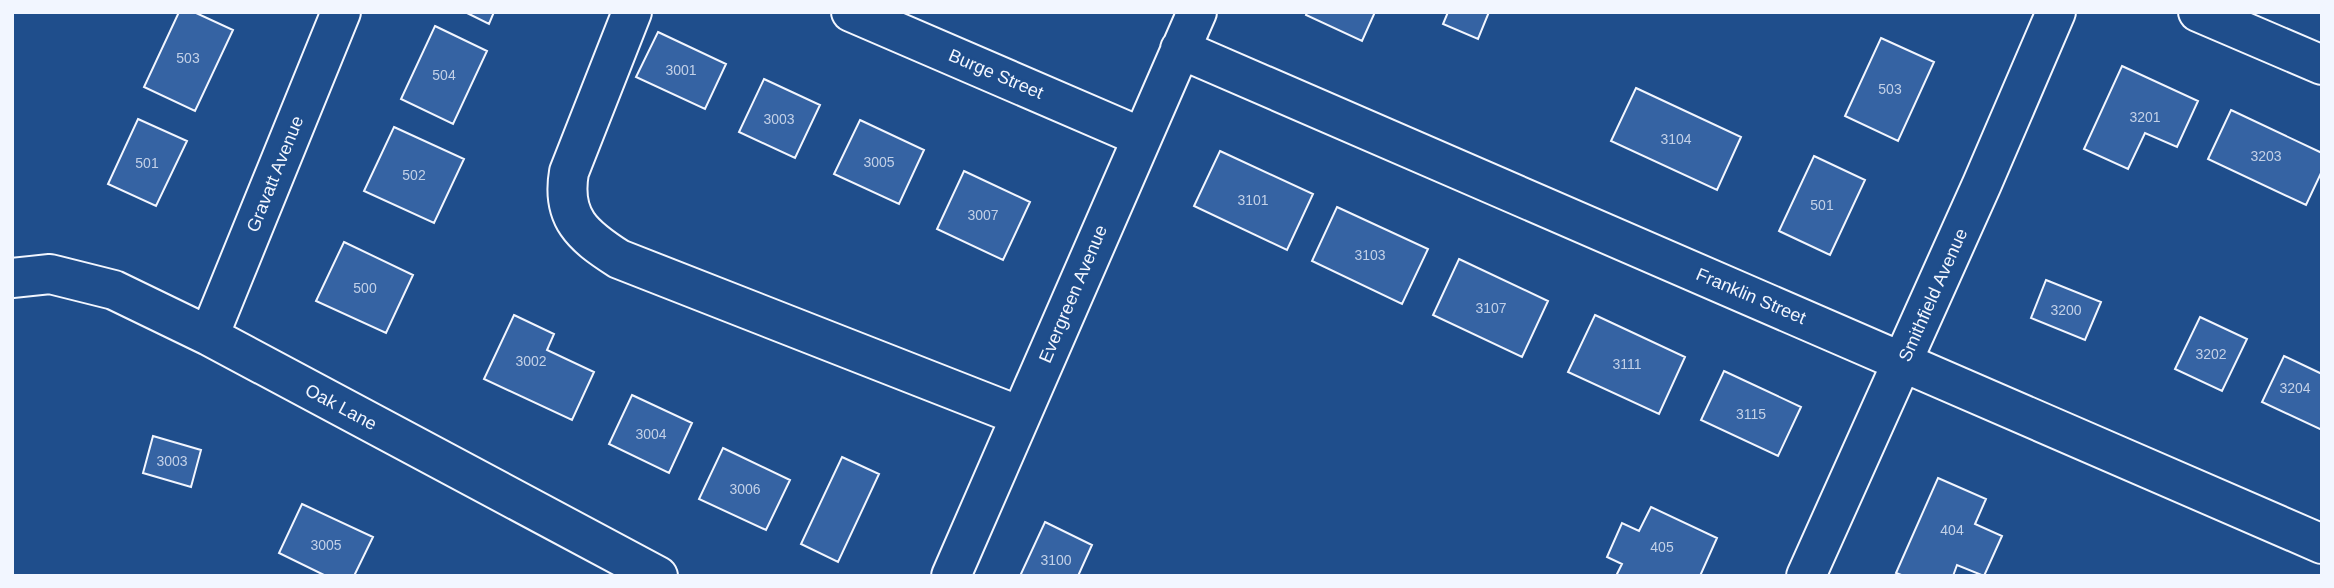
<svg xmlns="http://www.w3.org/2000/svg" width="2334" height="588" font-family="Arial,sans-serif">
  <rect width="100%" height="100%" fill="#1f4e8c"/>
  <path fill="#3563a3" stroke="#f2f6ff" stroke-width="2" d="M179,12H194L233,30L195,111L144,87Z
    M465,12H494L489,24Z
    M1307,12H1375L1362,41L1306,15Z
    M1448,12H1489L1478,39L1443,24Z
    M435,26L487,51L453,124L401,99Z
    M658,32L726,64L705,109L636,77Z
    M1881,38L1934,62L1898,141L1845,116Z
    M2122,66L2198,101L2177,147L2145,133L2128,169L2084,149Z
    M764,79L820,105L795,158L739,132Z
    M1636,88L1741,137L1717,190L1611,141Z
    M2231,110L2322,153V171L2306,205L2208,159Z
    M138,119L187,141L156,206L108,184Z
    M860,120L924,150L899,204L834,174Z
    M394,127L464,159L434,223L364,191Z
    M1220,151L1313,194L1287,250L1194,206Z
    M1814,156L1865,180L1830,255L1779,231Z
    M964,171L1030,202L1003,260L937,229Z
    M1337,207L1428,249L1402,304L1312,261Z
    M344,242L413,275L386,333L316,301Z
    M1459,259L1548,301L1522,357L1433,315Z
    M2046,280L2101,302L2085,340L2031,318Z
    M514,315L554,334L547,350L594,372L572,420L484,379Z
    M1595,315L1685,357L1659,414L1568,372Z
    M2200,317L2247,339L2222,391L2175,369Z
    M2284,356L2322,374V430L2262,402Z
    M1724,371L1801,407L1778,456L1701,420Z
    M632,395L692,423L669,473L609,444Z
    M153,436L201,450L191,487L143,473Z
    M723,448L790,480L766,530L699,499Z
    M842,457L879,474L838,562L801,544Z
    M1938,478L1986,499L1975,524L2002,536L1984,576L1957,565L1953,576H1904L1896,573Z
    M302,504L373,537L354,576H326L279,553Z
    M1651,507L1717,538L1700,576H1616L1622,564L1607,557L1622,523L1639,531Z
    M1045,522L1092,545L1078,576H1020Z"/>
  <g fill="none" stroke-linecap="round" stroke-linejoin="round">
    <defs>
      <path id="minor" d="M632,12L569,172C561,218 583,236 619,259L1020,416
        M851,12L1141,137
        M2198,12L2322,65
        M1180,49L2322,544
        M12,278L50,274L114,290L209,336L658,576
        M209,336L341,12
        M951,576L1197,12
        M1806,576L1982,184L2056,12"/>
    </defs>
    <use href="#minor" stroke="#f2f6ff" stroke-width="42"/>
    <use href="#minor" stroke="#1f4e8c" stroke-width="38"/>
  </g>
  <g text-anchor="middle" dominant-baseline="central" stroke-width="5" stroke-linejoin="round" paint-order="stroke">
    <g font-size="14" fill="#c3d1e8">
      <text x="188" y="58">503</text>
      <text x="681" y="70">3001</text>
      <text x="444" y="75">504</text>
      <text x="1890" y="89">503</text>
      <text x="2145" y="117">3201</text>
      <text x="779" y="119">3003</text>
      <text x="1676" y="139">3104</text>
      <text x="2266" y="156">3203</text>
      <text x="879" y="162">3005</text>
      <text x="147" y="163">501</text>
      <text x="414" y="175">502</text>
      <text x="1253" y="200">3101</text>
      <text x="1822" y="205">501</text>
      <text x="983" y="215">3007</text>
      <text x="1370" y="255">3103</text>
      <text x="365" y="288">500</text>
      <text x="1491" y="308">3107</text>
      <text x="2066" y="310">3200</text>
      <text x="2211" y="354">3202</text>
      <text x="531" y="361">3002</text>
      <text x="1627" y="364">3111</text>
      <text x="2295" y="388">3204</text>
      <text x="1751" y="414">3115</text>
      <text x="651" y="434">3004</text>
      <text x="172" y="461">3003</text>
      <text x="745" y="489">3006</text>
      <text x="1952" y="530">404</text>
      <text x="326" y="545">3005</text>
      <text x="1662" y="547">405</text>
      <text x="1056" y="560">3100</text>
    </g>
    <g font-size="18" fill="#f2f6ff" stroke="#1f4e8c">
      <text transform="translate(996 74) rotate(23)">Burge Street</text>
      <text transform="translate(275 174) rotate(-68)">Gravatt Avenue</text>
      <text transform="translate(1073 294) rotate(-67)">Evergreen Avenue</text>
      <text transform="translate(1933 295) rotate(-66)">Smithfield Avenue</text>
      <text transform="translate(1751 296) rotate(23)">Franklin Street</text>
      <text transform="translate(341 407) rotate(28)">Oak Lane</text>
    </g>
  </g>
  <rect width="2334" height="588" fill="none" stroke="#f2f6ff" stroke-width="28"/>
</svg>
